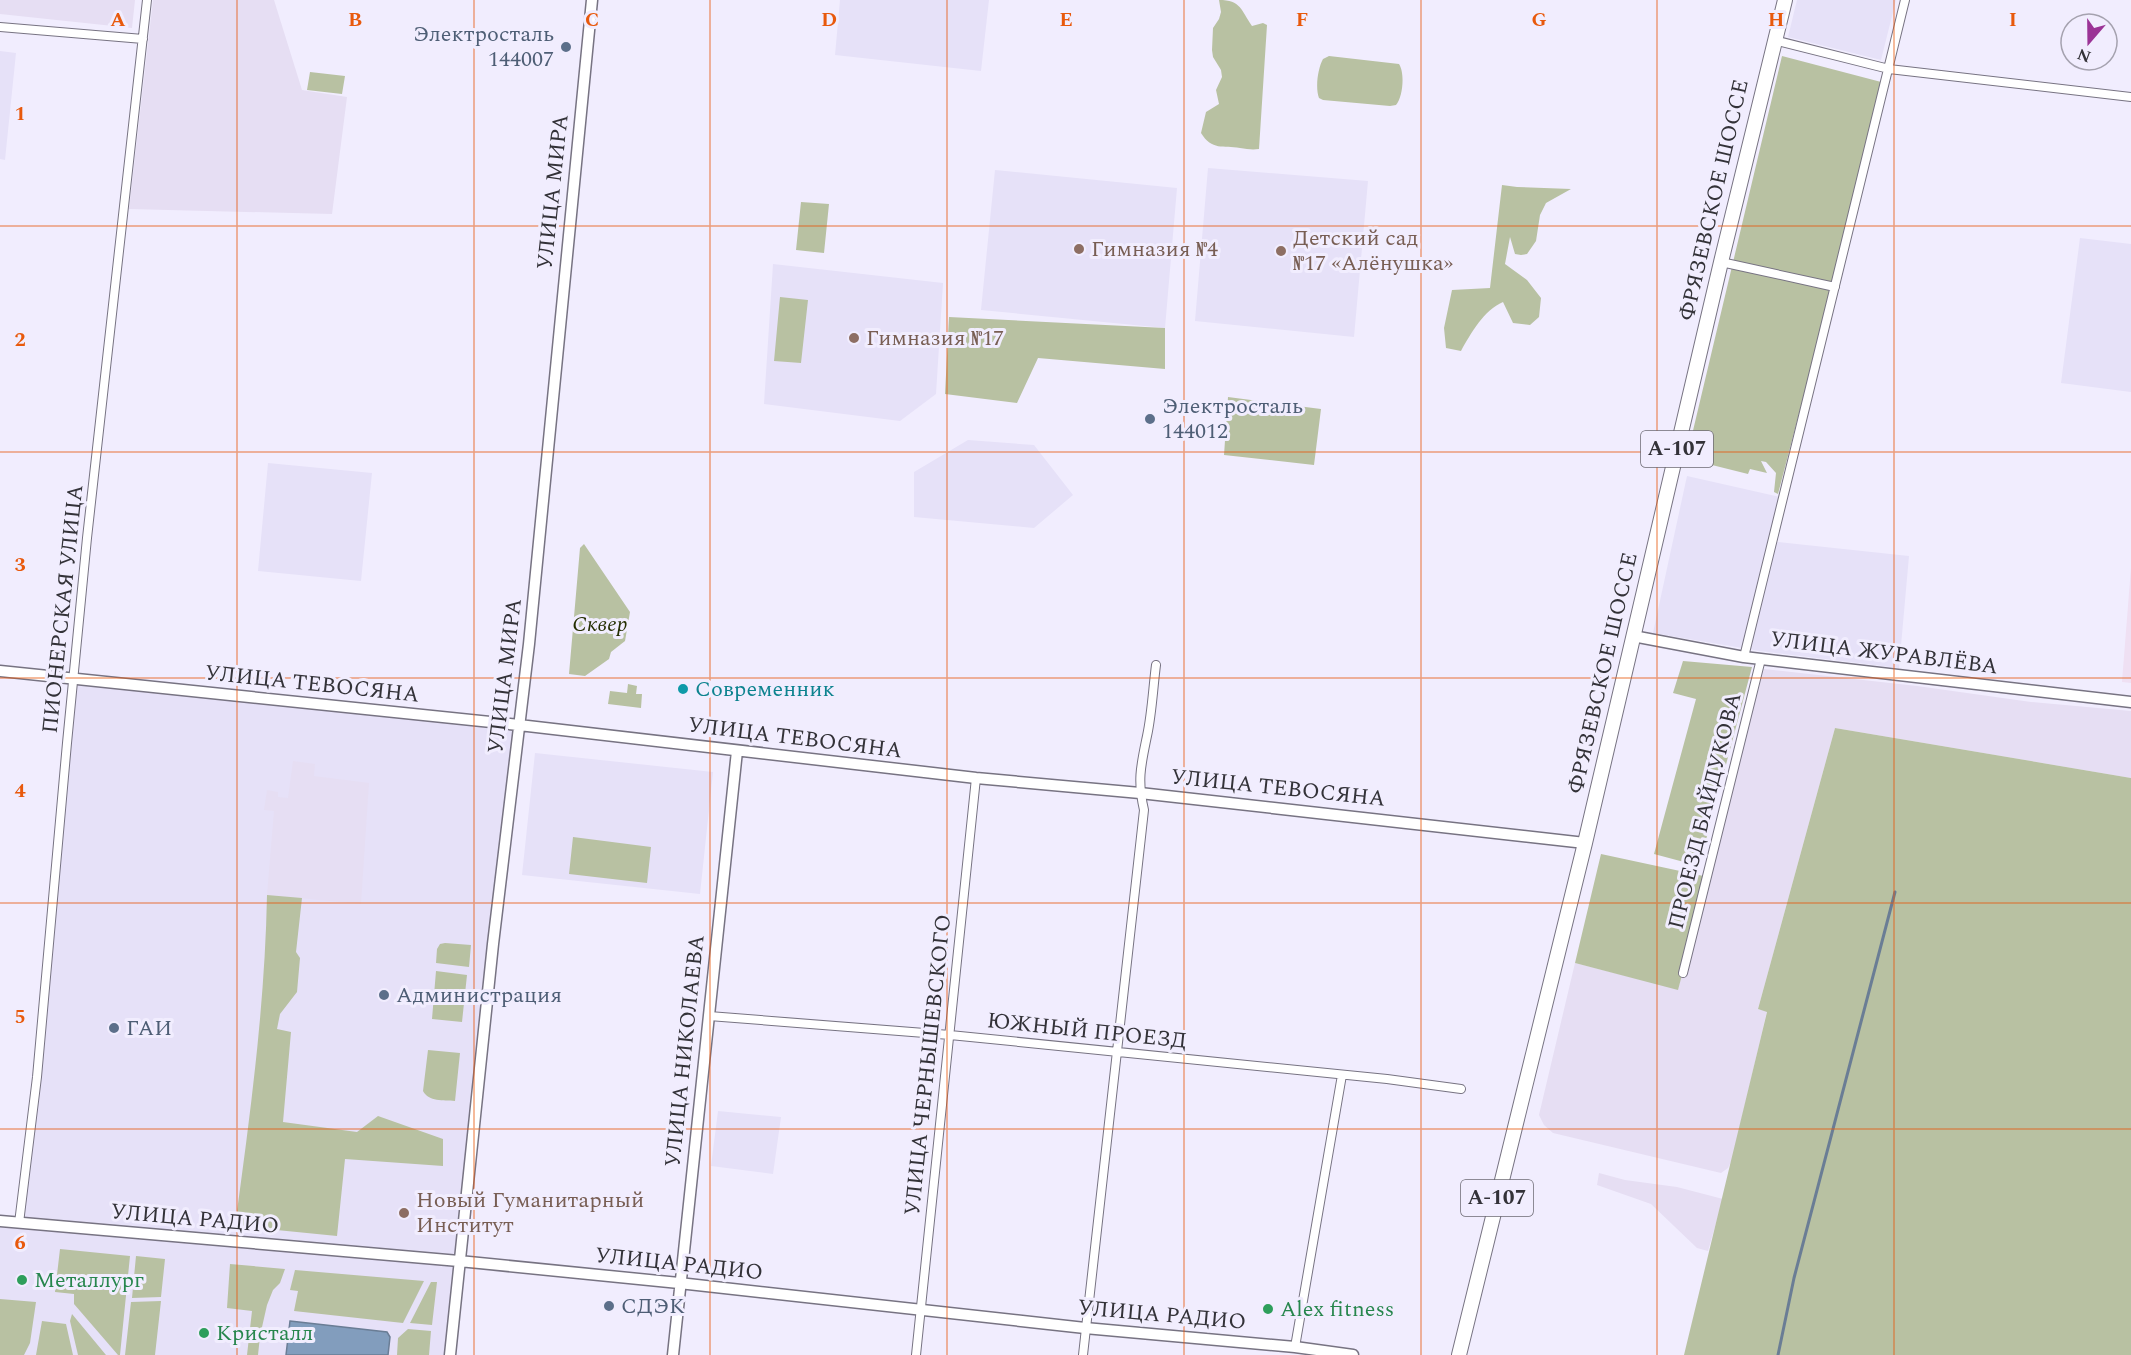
<svg xmlns="http://www.w3.org/2000/svg" width="2131" height="1355" font-family="Spectral,serif">
  <rect width="100%" height="100%" fill="#f1edfe"/>
  <path fill="#e6e1f8" d="M840,0H989L981,71L835,55Z
    M1797,0H1896L1881,60L1788,37Z
    M0,51L16,53L5,160L0,159Z
    M1208,168L1368,181L1354,337L1195,321Z
    M995,170L1177,188L1165,328L981,310Z
    M2080,238L2131,244V392L2061,383Z
    M773,264L943,283L936,394L900,421L764,404Z
    M968,440L1034,445L1073,495L1034,528L914,517V472Z
    M268,463L372,473L361,581L258,571Z
    M1687,476L1780,497L1769,541L1909,556L1899,668L1760,651L1653,633Z
    M73,678L519,725L450,1355H0V1221L19,1223Z
    M535,753L713,772L700,894L522,875Z
    M718,1111L781,1117L773,1174L711,1166Z"/>
  <path fill="#e6def3" d="M0,0H135L132,28L0,14Z
    M153,0H274L302,90L347,97L332,214L129,209Z
    M1764,669L1917,686L2031,702L2131,711V778L1835,728L1758,1009L1767,1011L1732,1160L1728,1168L1721,1173L1553,1133L1544,1125L1539,1115L1575,963L1678,989Z
    M293,761L315,764L314,776L369,783L361,904L267,895L274,811L264,810L267,790L278,792V797L288,798Z
    M1599,1173L1625,1180L1677,1187L1723,1199L1708,1251L1697,1248L1651,1204L1597,1185Z"/>
  <path fill="#efe0f3" d="M2131,568V683L2122,682Z"/>
  <path fill="#b8c1a2" d="M1219,0C1241,0 1241,10 1252,26L1263,23L1267,25L1259,149C1252,150 1247,149 1240,148C1223,145 1212,151 1201,133L1206,112L1219,104L1216,90L1222,77L1221,70L1213,57L1212,50L1213,28L1219,19L1221,12Z
    M1329,56L1399,64C1405,73 1403,97 1396,105L1390,106L1323,100L1319,98C1315,87 1318,68 1323,59Z
    M1782,56L1885,83L1778,494L1774,492L1776,473L1766,462L1761,461L1767,473L1750,469L1748,474L1704,463L1713,450L1708,449L1696,463L1699,447L1691,439Z
    M310,72L345,76L342,94L307,90Z
    M1502,185L1517,187L1571,189L1546,203L1540,215L1536,241L1527,254L1521,255L1515,254L1510,237L1505,264L1527,280L1541,298L1539,317L1530,325L1513,323L1503,302C1484,310 1471,333 1461,351L1446,348L1444,328L1452,290L1490,288Z
    M801,202L829,204L824,253L796,250Z
    M780,297L808,300L801,363L774,361Z
    M949,317L1165,328V369L1038,358L1017,403L945,394Z
    M1228,397L1321,409L1314,465L1224,455Z
    M584,544L630,612L625,641L611,652L609,659L585,676L569,674L580,548Z
    M1683,661L1752,667L1699,866L1654,854L1696,699L1673,693Z
    M628,684L637,686L636,694H642L641,708L608,704L610,691L627,693Z
    M1835,728L2131,778V1355H1684L1767,1012L1758,1009Z
    M573,837L651,847L647,883L569,874Z
    M1601,854L1708,877L1678,990L1575,963Z
    M267,895L302,898L296,952L300,958L297,992L280,1014L277,1029L291,1032L283,1122L357,1132L378,1116L443,1139V1166L345,1159L337,1236L235,1226C250,1116 265,1006 267,895Z
    M445,943L471,945L469,967L436,963L437,949L440,944Z
    M436,971L467,975L462,1022L432,1019Z
    M428,1050L460,1053L455,1101C443,1100 429,1102 423,1091Z
    M60,1249L130,1256L120,1355H118L74,1304V1294L55,1292Z
    M136,1256L165,1259L161,1297L132,1298Z
    M230,1264L285,1269L280,1283L273,1290L267,1305L260,1336L258,1355H247L252,1311L227,1308Z
    M295,1270L424,1281L403,1323L294,1311L298,1291L290,1290Z
    M431,1282H437L432,1325L410,1323Z
    M0,1299L36,1302L30,1343L24,1355H0Z
    M161,1301L155,1355H125L131,1302Z
    M72,1314L106,1355H78L70,1321Z
    M42,1321L66,1324L73,1355H36Z
    M408,1329L431,1331L429,1355H397L398,1338Z"/>
  <path fill="#829dbd" stroke="#6a7d95" stroke-width="1.5" d="M290,1321L387,1332L390,1337L388,1355H286Z"/>
  <g fill="none" stroke-linecap="round" stroke-linejoin="round">
    <path stroke="#6a7d95" stroke-width="3" d="M1778,1355L1794,1278L1895,892"/>
    <defs>
      <path id="street" d="M0,27L143,39
        M1774,40L1889,69L2131,97
        M1721,262L1835,287
        M1744,657L1905,0
        M1683,973L1761,659
        M709,1016L950,1035L1387,1079L1461,1089
        M19,1223L37,1077L67,743L87,538L147,0
        M1295,1347L1342,1075
        M916,1355L976,778
        M1083,1355L1144,810C1137,780 1141,765 1147,736C1152,713 1153,688 1156,665"/>
      <path id="secondary" d="M1633,636L1744,657L2131,702
        M0,671L519,725L976,778L1140,793L1585,843
        M0,1221L459,1261L679,1283L1085,1328L1295,1347L1353,1355
        M450,1355L493,944L529,644L592,0
        M673,1355L737,751"/>
      <path id="highway" d="M1459,1355L1585,843L1721,262L1785,0"/>
    </defs>
    <use href="#street" stroke="#777382" stroke-width="10"/>
    <use href="#secondary" stroke="#777382" stroke-width="13"/>
    <use href="#highway" stroke="#777382" stroke-width="16"/>
    <use href="#street" stroke="#fff" stroke-width="8"/>
    <use href="#secondary" stroke="#fff" stroke-width="10"/>
    <use href="#highway" stroke="#fff" stroke-width="14"/>
  </g>
  <path fill="none" stroke="#e8590c" stroke-width="1.5" stroke-opacity="0.55" d="M237,0V1355M474,0V1355M710,0V1355M947,0V1355M1184,0V1355M1421,0V1355M1657,0V1355M1894,0V1355M0,226H2131M0,452H2131M0,678H2131M0,903H2131M0,1129H2131"/>
  <g fill="#5c6f8a" stroke="#f1edfe" stroke-width="2">
    <circle cx="566" cy="47" r="6"/>
    <circle cx="1150" cy="419" r="6"/>
    <circle cx="384" cy="995" r="6"/>
    <circle cx="114" cy="1028" r="6"/>
    <circle cx="609" cy="1306" r="6"/>
  </g>
  <g fill="#8d6e63" stroke="#f1edfe" stroke-width="2">
    <circle cx="1079" cy="249" r="6"/>
    <circle cx="1281" cy="251" r="6"/>
    <circle cx="854" cy="338" r="6"/>
    <circle cx="404" cy="1213" r="6"/>
  </g>
  <circle fill="#0f9aa8" stroke="#f1edfe" stroke-width="2" cx="683" cy="689" r="6"/>
  <g fill="#2e9e5b" stroke="#f1edfe" stroke-width="2">
    <circle cx="22" cy="1280" r="6"/>
    <circle cx="1268" cy="1309" r="6"/>
    <circle cx="204" cy="1333" r="6"/>
  </g>
  <g text-anchor="middle" dominant-baseline="central" stroke-width="6" stroke-linejoin="round" paint-order="stroke">
    <g fill="#f1edfe" stroke="#6c6a73" stroke-width="1.5">
      <rect x="1641" y="431" width="72" height="36" rx="4.5"/>
      <rect x="1461" y="1180" width="72" height="36" rx="4.5"/>
    </g>
    <g font-size="21" font-weight="bold" fill="#333238">
      <text x="1677" y="449">А-107</text>
      <text x="1497" y="1198">А-107</text>
    </g>
    <g font-size="22" fill="#4e5e75" stroke="#f1edfe" text-anchor="start">
      <text x="554" y="34" text-anchor="end">Электросталь<tspan x="554" dy="25">144007</tspan></text>
      <text x="1162" y="406">Электросталь<tspan x="1162" dy="25">144012</tspan></text>
      <text x="396" y="995">Администрация</text>
      <text x="126" y="1028">ГАИ</text>
      <text x="621" y="1306">СДЭК</text>
    </g>
    <g font-size="22" fill="#333238" stroke="#f1edfe">
      <text transform="translate(553 192) rotate(-84)">УЛИЦА МИРА</text>
      <text transform="translate(1714 200) rotate(-77)">ФРЯЗЕВСКОЕ ШОССЕ</text>
      <text transform="translate(63 609) rotate(-84)">ПИОНЕРСКАЯ УЛИЦА</text>
      <text transform="translate(1884 653) rotate(7)">УЛИЦА ЖУРАВЛЁВА</text>
      <text transform="translate(1603 673) rotate(-77)">ФРЯЗЕВСКОЕ ШОССЕ</text>
      <text transform="translate(505 676) rotate(-83)">УЛИЦА МИРА</text>
      <text transform="translate(312 684) rotate(6)">УЛИЦА ТЕВОСЯНА</text>
      <text transform="translate(795 738) rotate(7)">УЛИЦА ТЕВОСЯНА</text>
      <text transform="translate(1278 788) rotate(6)">УЛИЦА ТЕВОСЯНА</text>
      <text transform="translate(1705 811) rotate(-76)">ПРОЕЗД БАЙДУКОВА</text>
      <text transform="translate(1087 1031) rotate(6)">ЮЖНЫЙ ПРОЕЗД</text>
      <text transform="translate(685 1051) rotate(-84)">УЛИЦА НИКОЛАЕВА</text>
      <text transform="translate(928 1065) rotate(-84)">УЛИЦА ЧЕРНЫШЕВСКОГО</text>
      <text transform="translate(195 1219) rotate(5)">УЛИЦА РАДИО</text>
      <text transform="translate(679 1264) rotate(6)">УЛИЦА РАДИО</text>
      <text transform="translate(1162 1315) rotate(5)">УЛИЦА РАДИО</text>
    </g>
    <g font-size="22" fill="#785e54" stroke="#f1edfe" text-anchor="start">
      <text x="1293" y="238">Детский сад<tspan x="1293" dy="25">№17 «Алёнушка»</tspan></text>
      <text x="1091" y="249">Гимназия №4</text>
      <text x="866" y="338">Гимназия №17</text>
      <text x="416" y="1200">Новый Гуманитарный<tspan x="416" dy="25">Институт</tspan></text>
    </g>
    <g font-size="22" font-style="italic" fill="#242e00" stroke="#f1edfe">
      <text x="600" y="624">Сквер</text>
    </g>
    <g font-size="22" fill="#0d838f" stroke="#f1edfe" text-anchor="start">
      <text x="695" y="689">Современник</text>
    </g>
    <g font-size="22" fill="#27864d" stroke="#f1edfe" text-anchor="start">
      <text x="34" y="1280">Металлург</text>
      <text x="1280" y="1309">Alex fitness</text>
      <text x="216" y="1333">Кристалл</text>
    </g>
  </g>
  <g font-size="20" text-anchor="middle" font-weight="bold" fill="#e8590c" stroke="#f1edfe" stroke-width="6" stroke-linejoin="round" paint-order="stroke">
    <text x="118" y="26">A</text>
    <text x="355" y="26">B</text>
    <text x="592" y="26">C</text>
    <text x="829" y="26">D</text>
    <text x="1066" y="26">E</text>
    <text x="1302" y="26">F</text>
    <text x="1539" y="26">G</text>
    <text x="1776" y="26">H</text>
    <text x="2013" y="26">I</text>
    <text x="20" y="120">1</text>
    <text x="20" y="346">2</text>
    <text x="20" y="571">3</text>
    <text x="20" y="797">4</text>
    <text x="20" y="1023">5</text>
    <text x="20" y="1249">6</text>
  </g>
  <g transform="translate(2089 42) rotate(200)"><circle r="28" fill="#f1edfe" stroke="#a5a2af" stroke-width="1.5"/>
  <path d="M0-4.5L10 22L0 15L-10 22Z" fill="#9b3396"/>
  <text y="-9" font-size="16" font-weight="bold" text-anchor="middle" fill="#333238">N</text>
  </g>
</svg>
